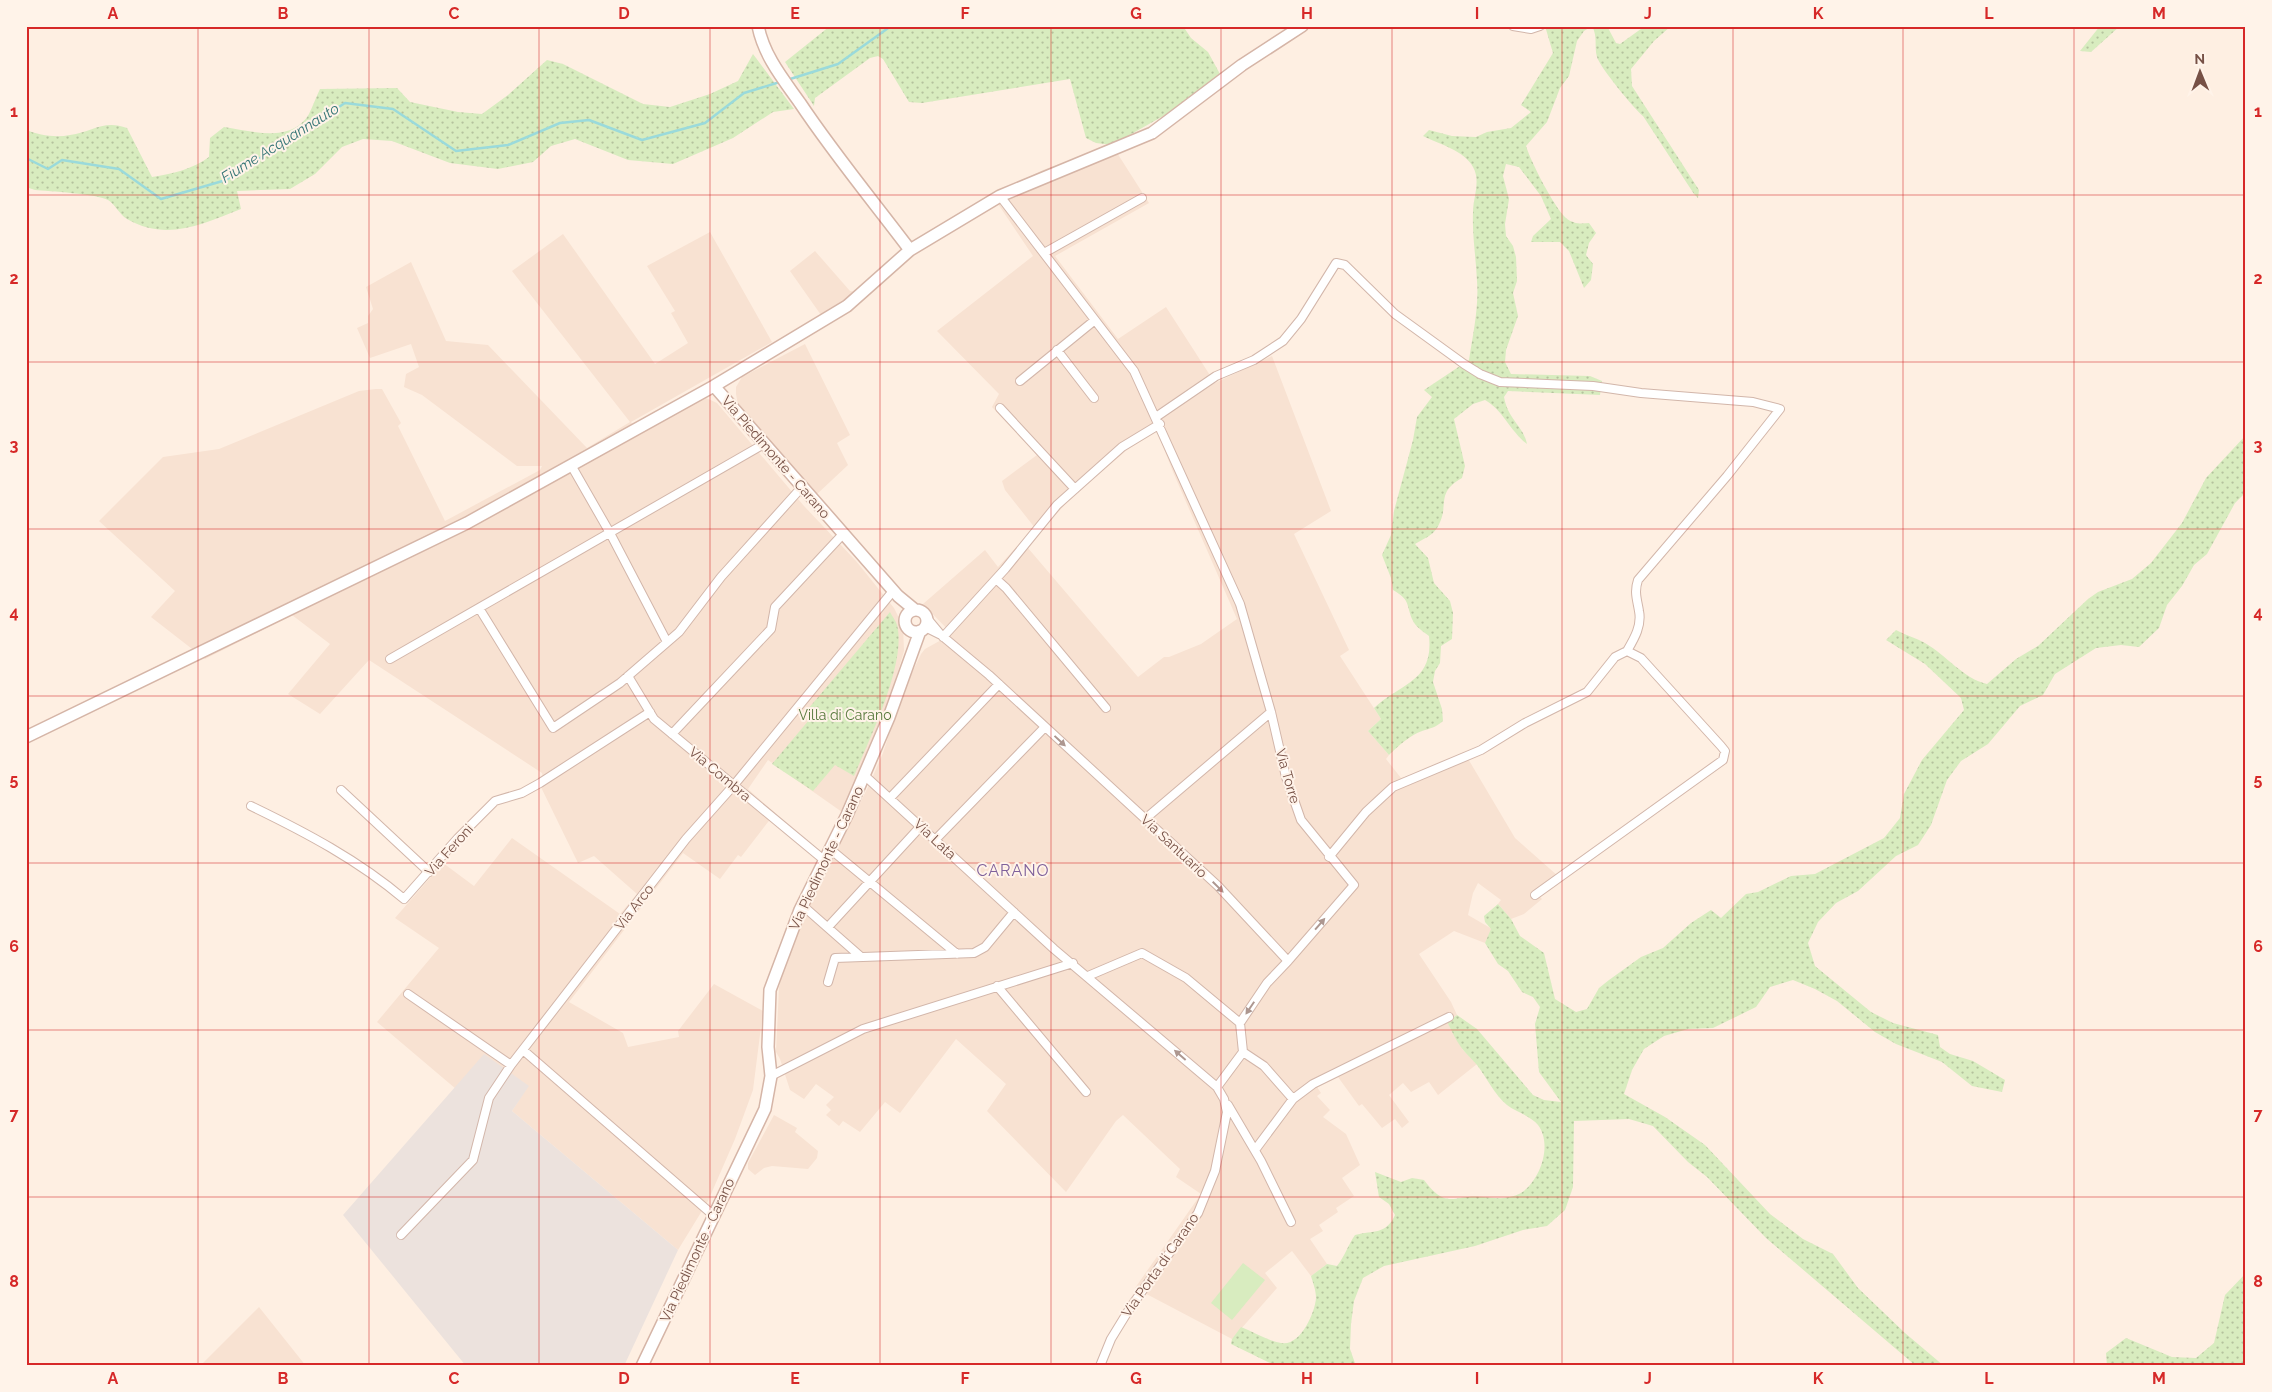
<svg xmlns="http://www.w3.org/2000/svg" width="2272" height="1392" font-family="Raleway,sans-serif">
  <defs>
    <pattern id="grass-dots" width="8" height="8" patternUnits="userSpaceOnUse" patternTransform="scale(1.25)"><rect width="8" height="8" fill="#d8ecbf"/><path d="M2 2h.1M6 6h.1" fill="none" stroke="#b4c29d" stroke-width="1.8" stroke-linecap="round"/></pattern>
  </defs>
  <rect width="100%" height="100%" fill="#feefe2"/>
  <path fill="#f8e2d2" d="M1112,145L1149,203L1055,256L1118,339L1166,307L1215,383L1272,356L1331,511L1294,534L1349,650L1340,656L1381,719L1368,731L1389,755L1386,759L1401,778L1426,770L1464,752L1515,838L1558,876L1535,892L1542,899L1524,914L1511,919L1498,904L1501,900L1478,883L1473,893L1468,915L1492,929L1485,943L1454,931L1419,954L1451,1002L1457,1015L1447,1022L1463,1050L1477,1064L1438,1095L1429,1082L1411,1092L1403,1083L1389,1095L1409,1122L1402,1128L1395,1119L1382,1128L1362,1104L1359,1106L1338,1077L1317,1087L1321,1093L1317,1096L1330,1110L1323,1117L1346,1134L1360,1165L1342,1178L1354,1196L1336,1208L1338,1212L1319,1225L1323,1231L1310,1239L1327,1264L1311,1276L1292,1251L1265,1273L1277,1288L1232,1339L1135,1288L1201,1194L1176,1177L1180,1169L1123,1115L1116,1121L1066,1192L987,1111L1006,1084L956,1039L900,1113L885,1102L860,1132L843,1121L839,1126L826,1115L831,1110L826,1105L834,1097L816,1084L804,1099L790,1090L780,1059L776,1052L779,987L788,954L802,919L869,785L883,753L902,694L921,654L925,649L952,634L923,604L985,550L998,567L1022,541L1138,677L1164,657H1169L1201,644L1237,619L1173,472L1157,431L1127,450L1072,497L1039,533L1005,490L1002,481L1037,455L992,407L999,394L937,331L1033,256L992,195L1043,170Z
    M710,232L772,342L631,422L639,434L689,405L706,398L717,403L804,506L856,561L894,608L903,626L904,651L884,718L842,812L768,760L748,789L775,813L741,857L738,855L720,879L683,853L569,1002L623,1033L628,1047L679,1037L678,1031L714,984L763,1011L753,1090L735,1139L708,1201L678,1250L512,1111L528,1086L456,1089L377,1022L439,948L395,918L443,863L474,886L512,838L620,914L637,894L594,856L578,863L538,781L543,777L542,773L369,660L320,714L288,694L330,644L292,615L205,659L151,617L175,591L99,521L163,457L219,449L359,391L376,389H382L401,423L398,426L445,521L540,470L542,466H517L422,395L404,387L406,374L419,367L411,344L370,358L357,328L368,323V316L373,309L366,287L411,262L446,341L488,345L587,448L630,422L512,271L563,234L655,364L688,343L671,313L675,311L647,266Z
    M815,251L850,291L856,292L839,305L821,315L790,271Z
    M805,344L850,435L837,443L848,465L816,495L738,405L736,394V387L742,377Z
    M774,1115L797,1128L795,1132L818,1151L817,1158L808,1169L772,1166L764,1168L755,1175L748,1169V1163Z
    M259,1307L306,1366H200Z"/>
  <path fill="#ece2dd" d="M484,1054L529,1086L512,1111L678,1250L624,1366H466L343,1215Z"/>
  <path fill="url(#grass-dots)" d="M830,26H1183L1191,38L1208,52L1220,74L1172,111L1112,145L1096,143L1086,138L1070,79L922,103L909,102L883,59L878,56L870,58L815,98L814,106L785,62Z
    M1545,26H1592L1584,31L1577,41L1569,76L1560,88L1547,122L1526,146C1531,162 1554,207 1566,218C1573,224 1581,224 1589,223L1596,233L1589,243L1586,255L1593,264L1591,280L1584,288L1569,251L1560,242H1531L1533,236L1551,219L1541,196L1519,167L1506,164L1503,176L1509,199L1505,224L1506,236L1513,246L1516,257L1517,281L1513,293L1518,316L1506,350L1505,362L1511,374L1590,376L1602,381L1600,395L1508,391L1504,397C1508,420 1523,425 1527,444C1510,431 1503,410 1485,400L1473,404L1454,419L1465,466L1462,478C1434,494 1451,505 1437,528C1432,536 1423,539 1415,544L1428,558L1434,583L1450,601L1453,613L1452,639L1441,646L1440,663L1435,671L1433,682L1442,709L1443,721C1435,728 1431,728 1422,731C1409,736 1398,746 1389,755L1368,731L1381,719L1374,708C1400,683 1434,682 1429,636C1422,631 1415,626 1412,619C1406,603 1410,600 1393,590L1391,578L1382,555L1391,535L1394,511L1413,440L1417,417L1432,397L1424,390L1469,360C1473,334 1479,307 1477,281C1476,258 1472,235 1473,212C1473,198 1481,181 1473,167C1465,151 1439,144 1423,136L1429,130L1452,136L1476,137L1487,132L1511,128L1531,112L1521,105L1553,53Z
    M1592,26H1607L1616,43L1620,44L1645,26H1671L1654,41L1631,69L1632,86L1699,190L1698,198L1694,194L1643,116C1635,110 1599,66 1597,57C1594,46 1598,37 1592,26Z
    M2100,26H2120L2091,52L2080,51Z
    M753,54L794,109L773,112L733,138L673,164L628,160L575,139L551,146L533,162L498,169L450,163L392,141L363,139L342,147L315,174L290,189L237,191L241,209C202,224 167,242 127,219C119,214 115,204 108,200C98,194 48,191 35,190L26,187V130C39,135 55,138 70,135C92,132 104,119 127,128L152,177C172,174 193,169 209,157L210,138L224,127C252,131 291,144 309,114C313,106 316,97 320,89L397,88L410,102L458,112L482,114L508,95L547,60L563,64L643,104L670,107L710,94L738,81Z
    M2246,435V492L2235,503L2207,554L2194,565L2182,586L2167,605L2159,628L2139,647L2121,645L2096,648L2055,674L2043,695L2020,706L1988,744L1961,761L1947,780L1931,825L1918,845L1896,856L1858,891L1836,903L1818,922L1808,943L1815,966L1871,1012L1893,1023L1938,1035L1940,1047L1950,1054L1973,1061L2005,1080L2002,1092L1972,1086L1942,1062L1896,1044L1875,1032L1837,1001L1815,989L1793,980L1770,987L1756,1007L1713,1028L1688,1029L1664,1036L1644,1049L1632,1070L1624,1094L1665,1117L1705,1145L1770,1214L1803,1239L1833,1254L1858,1288L1905,1333L1944,1366H1916L1766,1238L1707,1177L1688,1162L1653,1126L1629,1119L1574,1121L1573,1187L1565,1210L1547,1226L1523,1230L1475,1246L1384,1266L1363,1278L1354,1301L1351,1324L1350,1349L1356,1366H1276L1231,1344L1232,1339L1241,1327C1254,1332 1268,1341 1281,1343C1300,1347 1315,1313 1316,1298C1316,1290 1313,1283 1311,1276L1327,1264L1337,1266C1345,1256 1348,1245 1355,1235C1374,1230 1386,1235 1395,1215L1389,1204L1379,1197L1375,1172L1401,1182L1412,1178L1424,1180C1448,1212 1454,1193 1484,1197C1496,1199 1510,1199 1521,1193C1540,1181 1553,1145 1538,1125C1531,1116 1516,1112 1507,1105C1494,1094 1487,1078 1477,1065C1473,1060 1468,1056 1464,1051C1457,1043 1452,1031 1447,1022L1457,1015L1477,1029L1533,1095L1544,1100L1561,1102L1539,1072L1535,1024L1540,1007L1533,997L1522,992L1508,971L1498,964L1485,943L1491,929L1485,922L1484,916L1498,904L1511,919L1520,936L1544,953L1555,999L1576,1012L1587,1009L1599,988L1609,980L1641,957L1663,948L1691,923L1711,910L1721,918L1746,894L1758,892L1791,876L1815,874L1884,838L1900,818L1904,794L1922,760L1964,710L1961,698L1925,664L1886,640L1896,630C1905,635 1916,638 1925,643C1946,655 1964,679 1987,684L2016,659L2038,646L2088,599L2098,592L2132,579L2151,563L2182,523L2206,478Z
    M890,612C892,616 896,621 897,625C907,663 869,740 854,776L835,765L813,791L772,764L814,714L808,709Z
    M2246,1273L2244,1366H2107L2106,1353L2126,1338L2172,1357L2196,1358L2214,1343L2225,1295Z"/>
  <path fill="#d8ecbf" d="M1243,1263L1265,1280L1232,1320L1211,1303Z"/>
  <g fill="none" stroke-linecap="round" stroke-linejoin="round">
    <path stroke="#9adadb" stroke-width="2.5" d="M787,80L838,64L891,26
      M26,158L48,169L62,160L119,169L161,199L226,180L345,103L393,109L456,151L508,145L560,123L589,120L642,140L705,123L744,93L780,82"/>
    <defs>
      <path id="street" d="M1513,26L1531,29L1540,26
        M1000,196L1134,371L1240,604L1271,712L1286,777L1301,820L1354,885L1288,961
        M1044,253L1142,198
        M1057,350L1094,398
        M1020,381L1095,320
        M1000,408L1075,489
        M1156,417L1216,376L1254,360L1283,341L1301,319L1336,263L1345,265L1395,314L1464,364L1480,374L1500,382L1593,386L1641,393L1753,402L1780,409L1727,476L1638,580C1634,592 1637,599 1639,611C1642,626 1634,639 1627,651L1641,658L1721,746L1725,751L1723,760L1535,895
        M571,465L610,533L667,642
        M996,579L1006,588L1106,708
        M479,608L553,728L620,683L679,632L721,577L802,487
        M926,617L941,635L989,675L1218,886L1288,961L1267,983L1240,1023L1243,1052L1217,1087
        M925,627L939,634
        M943,637L1005,569L1057,505L1122,447L1160,424
        M390,659L764,444
        M628,676L654,719L824,860
        M672,734L771,629L775,607L843,534
        M864,775L1054,949L1217,1087L1224,1099L1227,1112L1215,1171L1198,1213L1130,1308L1111,1339L1100,1366
        M341,790L429,872
        M890,798L999,684
        M251,806C305,832 358,860 404,899L458,838L495,801L522,793L540,783L650,712
        M1145,819L1271,712
        M935,840L1045,727
        M830,849L957,954
        M1329,857L1366,812L1393,787L1481,750L1525,723L1587,692L1615,657L1627,651
        M802,905L860,956
        M828,927L921,826
        M1088,976L1142,953L1186,978L1240,1023
        M828,982L835,958L974,953L985,947L1014,912
        M997,986L1086,1092
        M408,994L511,1065
        M523,1050L713,1215
        M1243,1052L1264,1066L1293,1099
        M771,1076L863,1029L1073,963
        M1228,1105L1261,1161L1291,1222
        M1255,1150L1293,1099L1313,1084L1449,1017
        M401,1235L473,1160L489,1098L511,1065L686,839L734,785L893,591"/>
      <path id="secondary" d="M758,26C764,56 783,79 800,103C834,154 873,201 910,250
        M714,386L898,596L915,610
        M905 621a11 11 0 1 1 22 0a11 11 0 1 1-22 0Z
        M26,737L467,523L714,386L847,306L910,250L1000,196L1152,133L1242,65L1302,26
        M642,1366L765,1109L771,1076L768,1047L770,990L800,910L847,815L889,717L920,631"/>
    </defs>
    <use href="#street" stroke="#d2b6aa" stroke-width="10"/>
    <use href="#secondary" stroke="#d5b5a7" stroke-width="14"/>
    <use href="#street" stroke="#fff" stroke-width="8"/>
    <use href="#secondary" stroke="#fff" stroke-width="11"/>
  </g>
  <defs><path id="oneway-solid" d="M-6-.8H1V-3.2L6.5 0L1 3.2V.8H-6Z" transform="scale(1.25)"/></defs>
  <g fill="#ad9790">
    <use href="#oneway-solid" transform="translate(1060 741) rotate(43)"/>
    <use href="#oneway-solid" transform="translate(1218 887) rotate(45)"/>
    <use href="#oneway-solid" transform="translate(1320 924) rotate(-49)"/>
    <use href="#oneway-solid" transform="translate(1250 1008) rotate(124)"/>
    <use href="#oneway-solid" transform="translate(1180 1055) rotate(-139)"/>
  </g>
  <path fill="none" stroke="#d62828" stroke-width="1" stroke-opacity="0.55" d="M198,26V1366M369,26V1366M539,26V1366M710,26V1366M880,26V1366M1051,26V1366M1221,26V1366M1392,26V1366M1562,26V1366M1733,26V1366M1903,26V1366M2074,26V1366M26,195H2246M26,362H2246M26,529H2246M26,696H2246M26,863H2246M26,1030H2246M26,1197H2246"/>
  <g text-anchor="middle" dominant-baseline="central" stroke-width="4" stroke-linejoin="round" paint-order="stroke">
    <g font-size="14" fill="#775146" stroke="#fff3e9">
      <text transform="translate(776 457) rotate(49)">Via Piedimonte - Carano</text>
      <text transform="translate(720 774) rotate(40)">Via Combra</text>
      <text transform="translate(1288 776) rotate(74)">Via Torre</text>
      <text transform="translate(935 839) rotate(43)">Via Lata</text>
      <text transform="translate(1174 846) rotate(43)">Via Santuario</text>
      <text transform="translate(449 850) rotate(-48)">Via Feroni</text>
      <text transform="translate(826 858) rotate(-65)">Via Piedimonte - Carano</text>
      <text transform="translate(634 907) rotate(-52)">Via Arco</text>
      <text transform="translate(697 1250) rotate(-65)">Via Piedimonte - Carano</text>
      <text transform="translate(1160 1265) rotate(-55)">Via Porta di Carano</text>
    </g>
    <g font-size="14" fill="#56783b" stroke="#fff3e9">
      <text x="845" y="715">Villa di Carano</text>
    </g>
    <g font-size="15" font-style="italic" fill="#367576" stroke="#fff3e9">
      <text transform="translate(280 143) rotate(-32)">Fiume Acquannauto</text>
    </g>
    <g font-size="16" letter-spacing="1" fill="#7f619b" stroke="#fff3e9">
      <text x="1013" y="870">CARANO</text>
    </g>
  </g>
  <rect width="2272" height="1392" fill="none" stroke="#fff3e9" stroke-width="55"/>
  <g transform="translate(2200 72) rotate(359)" stroke="#fff3e9" stroke-width="4" paint-order="stroke">
  <path d="M0-4L9 19L0 12L-9 19Z" fill="#775146"/>
  <text y="-8" font-size="14" font-weight="bold" text-anchor="middle" fill="#775146">N</text>
  </g>
  <rect x="28" y="28" width="2216" height="1336" fill="none" stroke="#d62828" stroke-width="2"/>
  <g font-size="16" text-anchor="middle" font-weight="bold" fill="#d62828">
    <text x="113" y="19">A</text>
    <text x="283" y="19">B</text>
    <text x="454" y="19">C</text>
    <text x="624" y="19">D</text>
    <text x="795" y="19">E</text>
    <text x="965" y="19">F</text>
    <text x="1136" y="19">G</text>
    <text x="1307" y="19">H</text>
    <text x="1477" y="19">I</text>
    <text x="1648" y="19">J</text>
    <text x="1818" y="19">K</text>
    <text x="1989" y="19">L</text>
    <text x="2159" y="19">M</text>
    <text x="14" y="117">1</text>
    <text x="2258" y="117">1</text>
    <text x="14" y="284">2</text>
    <text x="2258" y="284">2</text>
    <text x="14" y="451">3</text>
    <text x="2258" y="451">3</text>
    <text x="14" y="618">4</text>
    <text x="2258" y="618">4</text>
    <text x="14" y="785">5</text>
    <text x="2258" y="785">5</text>
    <text x="14" y="952">6</text>
    <text x="2258" y="952">6</text>
    <text x="14" y="1120">7</text>
    <text x="2258" y="1120">7</text>
    <text x="14" y="1287">8</text>
    <text x="2258" y="1287">8</text>
    <text x="113" y="1384">A</text>
    <text x="283" y="1384">B</text>
    <text x="454" y="1384">C</text>
    <text x="624" y="1384">D</text>
    <text x="795" y="1384">E</text>
    <text x="965" y="1384">F</text>
    <text x="1136" y="1384">G</text>
    <text x="1307" y="1384">H</text>
    <text x="1477" y="1384">I</text>
    <text x="1648" y="1384">J</text>
    <text x="1818" y="1384">K</text>
    <text x="1989" y="1384">L</text>
    <text x="2159" y="1384">M</text>
  </g>
</svg>
